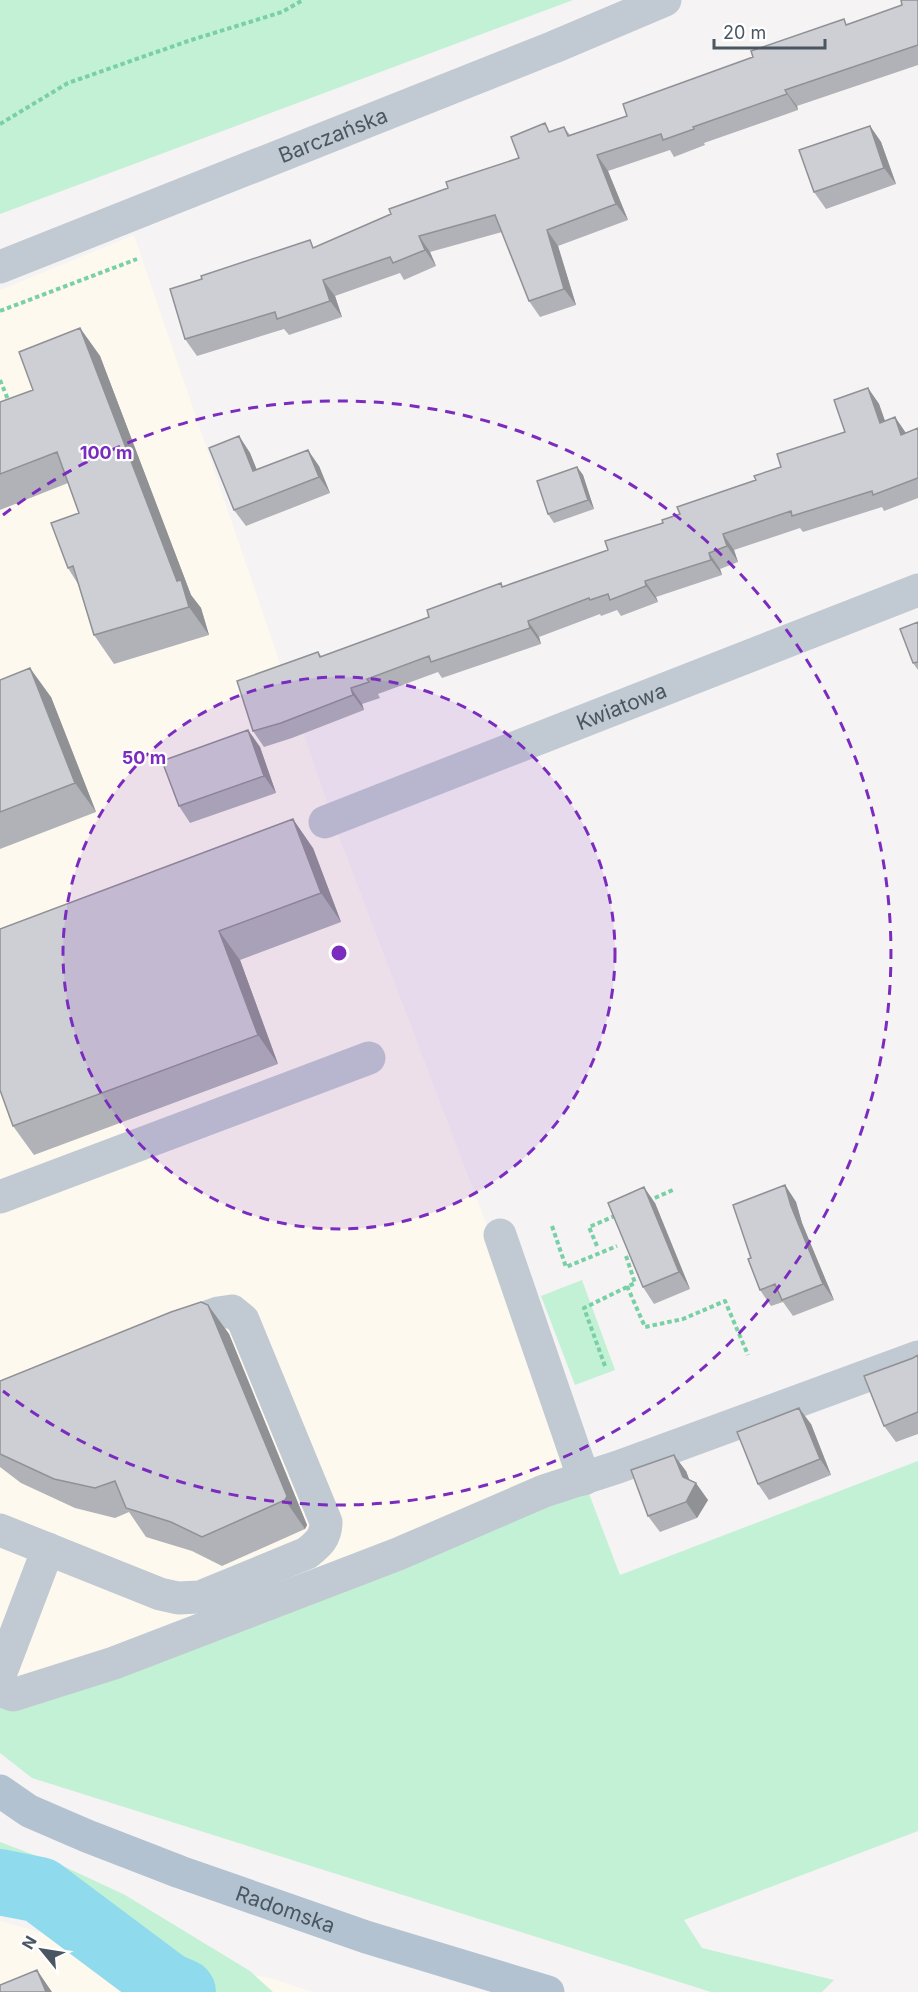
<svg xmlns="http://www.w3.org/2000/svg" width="918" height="1992" font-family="Inter,sans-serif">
  <rect width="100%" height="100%" fill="#f5f3f3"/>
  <path fill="#fdf9ef" d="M134,235L338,834L583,1478L0,1703V290Z
    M0,1921L100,1949L270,1978L313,1992H0Z"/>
  <path fill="#c3f1d5" d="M0,0H573L0,214Z
    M582,1280L615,1370L575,1385L541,1296Z
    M918,1461V1831L684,1920L702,1948L834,1980L822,1992H711L32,1778L0,1753V1703L583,1478L620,1575Z
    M0,1842L63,1866L125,1895L250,1971L273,1992H168L109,1964L51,1922L0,1902Z"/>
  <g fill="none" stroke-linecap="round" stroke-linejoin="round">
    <path stroke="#90daee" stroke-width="66" d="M0,1882L40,1890L167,1985L183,1992"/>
    <path stroke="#7ad0a6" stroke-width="4" stroke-dasharray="4.5 3" stroke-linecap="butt" d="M0,124L68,83L188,41L282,12L303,0
      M0,311L137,259
      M0,380L9,402
      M648,1201L675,1189
      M552,1226L566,1267L617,1246
      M597,1246L589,1227L617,1215
      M627,1286L645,1327L683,1319L725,1301L748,1355
      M605,1366L584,1308L635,1283L626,1256"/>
    <g stroke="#c1cad2" stroke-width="33">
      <path id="s1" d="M0,267L554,47L665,0"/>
      <path id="s2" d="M325,822L918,590"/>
      <path d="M0,1197L369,1058"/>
      <path d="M500,1235L584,1479"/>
      <path d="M0,1530L160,1594L178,1598L200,1597L307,1553C318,1544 326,1538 326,1522L243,1320L232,1311L218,1313L173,1329"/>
      <path d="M0,1675L48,1549"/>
      <path d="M0,1690L13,1695L114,1663L398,1554L544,1491L618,1467L918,1357"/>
    </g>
    <path stroke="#b3c2d1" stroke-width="33" id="s3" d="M0,1791L29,1811L87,1836L180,1872L366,1937L548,1992"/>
  </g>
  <path fill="#b0b2b7" d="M918,0V65L797,106L798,110L704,143L705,145L674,157L670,150L608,171L628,220L558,246L576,305L540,317L529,301L502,232L430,252L436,266L404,280L400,273L335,296L342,317L289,335L284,329L197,356L185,339L315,247L391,214L448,188L519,158L551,132L564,127L570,135L627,116L847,24Z
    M870,126L881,142L896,184L826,209L814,192Z
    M80,328L100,356L191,595L201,608L209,635L114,664L94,635L78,584L68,568L79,513L68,483L0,510V402L33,390Z
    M868,388L879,404L885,421L895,417L905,433L918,428V498L884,511L882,507L803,532L800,528L734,550L738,562L720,569L722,575L656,597L658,602L621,616L617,610L601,616L600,614L539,637L541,644L442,678L438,672L378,694L380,698L362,704L364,710L292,738L264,747L253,731L318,652L322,657L429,617L504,586L608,550L680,514L756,480L845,432Z
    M239,436L250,453L257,470L319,466L330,493L246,526L234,510Z
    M577,467L583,475L594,509L554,523L548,514Z
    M918,622V670L913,663Z
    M0,680L51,697L96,812L0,849Z
    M248,730L260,747L276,793L190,823L179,806Z
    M313,848L341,922L240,960L278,1064L34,1155L13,1126L0,1090Z
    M785,1185L796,1202L802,1223L834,1300L793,1316L783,1302L771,1306L760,1290L751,1258Z
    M655,1203L690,1289L654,1304L643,1287Z
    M208,1305L229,1334L307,1525L305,1529L222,1566L192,1551L146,1537L129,1512L115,1518L75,1508L21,1483L0,1467V1381Z
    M918,1355V1434L896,1442L884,1426L913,1358Z
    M811,1424L831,1475L769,1500L758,1484Z
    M686,1471L689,1480L708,1500L697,1518L660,1532L648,1516Z"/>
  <path fill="#909195" d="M785,90L797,106L798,110L787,94Z
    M870,126L881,142L896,184L884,168Z
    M597,155L608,171L628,220L616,204Z
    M547,230L558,246L576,305L564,289Z
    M419,236L430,252L436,266L425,250Z
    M323,280L335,296L342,317L330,301Z
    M80,328L100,356L191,595L201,608L209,635L189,607L177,581Z
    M868,388L879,404L891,438L880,423Z
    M895,417L906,433L901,435Z
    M239,436L250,453L264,488L253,471Z
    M308,450L319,466L330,493L319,477Z
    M577,467L583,475L594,509L588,500Z
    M723,534L734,550L738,562L727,546Z
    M709,553L720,569L722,575L711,560Z
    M645,581L656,597L658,602L646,586Z
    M528,621L539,637L541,644L530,628Z
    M30,668L51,697L96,812L75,783Z
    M351,688L362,704L364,710L353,695Z
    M248,730L260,747L276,793L264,776Z
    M293,819L313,848L341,922L321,893Z
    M219,931L240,960L278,1064L258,1035Z
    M785,1185L796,1202L802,1223L834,1300L823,1284L791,1206Z
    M644,1187L655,1203L690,1289L679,1272Z
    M208,1305L229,1334L307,1525L305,1529L285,1500Z
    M799,1408L811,1424L831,1475L820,1459Z
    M674,1455L686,1471L693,1489L696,1483L708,1500L697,1518L686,1502L683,1477Z
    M37,1970L52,1992H46Z"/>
  <path fill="#cdcfd5" stroke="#909195" stroke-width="1.5" d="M901,0H918V45L785,90L787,94L693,127L694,129L663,140L661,134L597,155L616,204L547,230L564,289L529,301L495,215L419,236L425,250L393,263L390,257L323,280L330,301L277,319L275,312L185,339L170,289L202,279L201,276L310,240L313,248L391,214L389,209L448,188L446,182L519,158L511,137L545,123L549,132L564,127L568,136L627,116L623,104L753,57L751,51L844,19L846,25L902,5Z
    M870,126L884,168L814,192L799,150Z
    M80,328L177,581L181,580L189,607L94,635L73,566L68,568L51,523L79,513L57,452L0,474V402L33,390L19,352Z
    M868,388L880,423L895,417L901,435L918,428V478L873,495L872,491L792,516L791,511L723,534L727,546L709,553L711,560L645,581L646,586L610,600L608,594L590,600L589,598L528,621L530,628L431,662L429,656L367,679L369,682L351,688L353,695L281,723L253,731L237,681L318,652L320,657L429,617L427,610L501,583L502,587L608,550L605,541L663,523L662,520L680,514L677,507L756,480L754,476L781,467L777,454L845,432L834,400Z
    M239,436L253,471L308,450L319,477L234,510L209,448Z
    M577,467L588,500L548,514L537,481Z
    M918,622V662L913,663L900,629Z
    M30,668L75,783L0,812V680Z
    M248,730L264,776L179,806L162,761Z
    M293,819L321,893L219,931L258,1035L13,1126L0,1090V929Z
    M785,1185L791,1206L823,1284L782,1300L775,1284L760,1290L748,1259L751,1258L733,1205Z
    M644,1187L679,1272L643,1287L608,1203Z
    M201,1302L208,1305L287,1496L285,1500L202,1537L171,1522L126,1508L115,1481L95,1488L54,1479L0,1454V1381L171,1312Z
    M918,1355V1412L884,1426L864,1376L913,1358Z
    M799,1408L820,1459L758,1484L737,1432Z
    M674,1455L683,1477L696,1483L686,1502L648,1516L631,1470Z
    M37,1970L46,1992H0V1985Z"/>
  <circle cx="339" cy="953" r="276" fill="#7b2cbf" fill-opacity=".12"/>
  <g fill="none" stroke="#7b2cbf" stroke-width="3" stroke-dasharray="10 8">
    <circle cx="339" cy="953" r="276"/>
    <path d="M3 515A552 552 0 1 1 3 1391"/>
  </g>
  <g text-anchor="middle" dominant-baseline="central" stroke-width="4.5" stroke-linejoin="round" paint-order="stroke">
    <g font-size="21" fill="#4a5661" stroke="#fff">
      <text stroke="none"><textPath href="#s1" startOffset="358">Barczańska</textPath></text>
      <text stroke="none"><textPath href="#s2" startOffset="318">Kwiatowa</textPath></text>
      <text stroke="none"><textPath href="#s3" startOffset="310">Radomska</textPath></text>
    </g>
  </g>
  <circle cx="339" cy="953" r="9" fill="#7b2cbf" stroke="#fff" stroke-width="3"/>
  <g font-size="18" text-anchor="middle" font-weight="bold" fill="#7b2cbf" stroke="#fff" stroke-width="4.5" stroke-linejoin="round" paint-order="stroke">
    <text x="106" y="459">100 m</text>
    <text x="144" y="764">50 m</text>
  </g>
  <g transform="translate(42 1950) rotate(300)" stroke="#ffffff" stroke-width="4.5" paint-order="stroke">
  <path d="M0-4.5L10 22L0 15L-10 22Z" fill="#4a5661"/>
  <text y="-9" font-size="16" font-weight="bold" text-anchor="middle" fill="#4a5661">N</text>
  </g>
  <path d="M714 39v9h111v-9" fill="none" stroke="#4a5661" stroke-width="3"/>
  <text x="723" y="39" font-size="18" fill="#4a5661" stroke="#ffffff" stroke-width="4.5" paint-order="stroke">20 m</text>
</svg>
